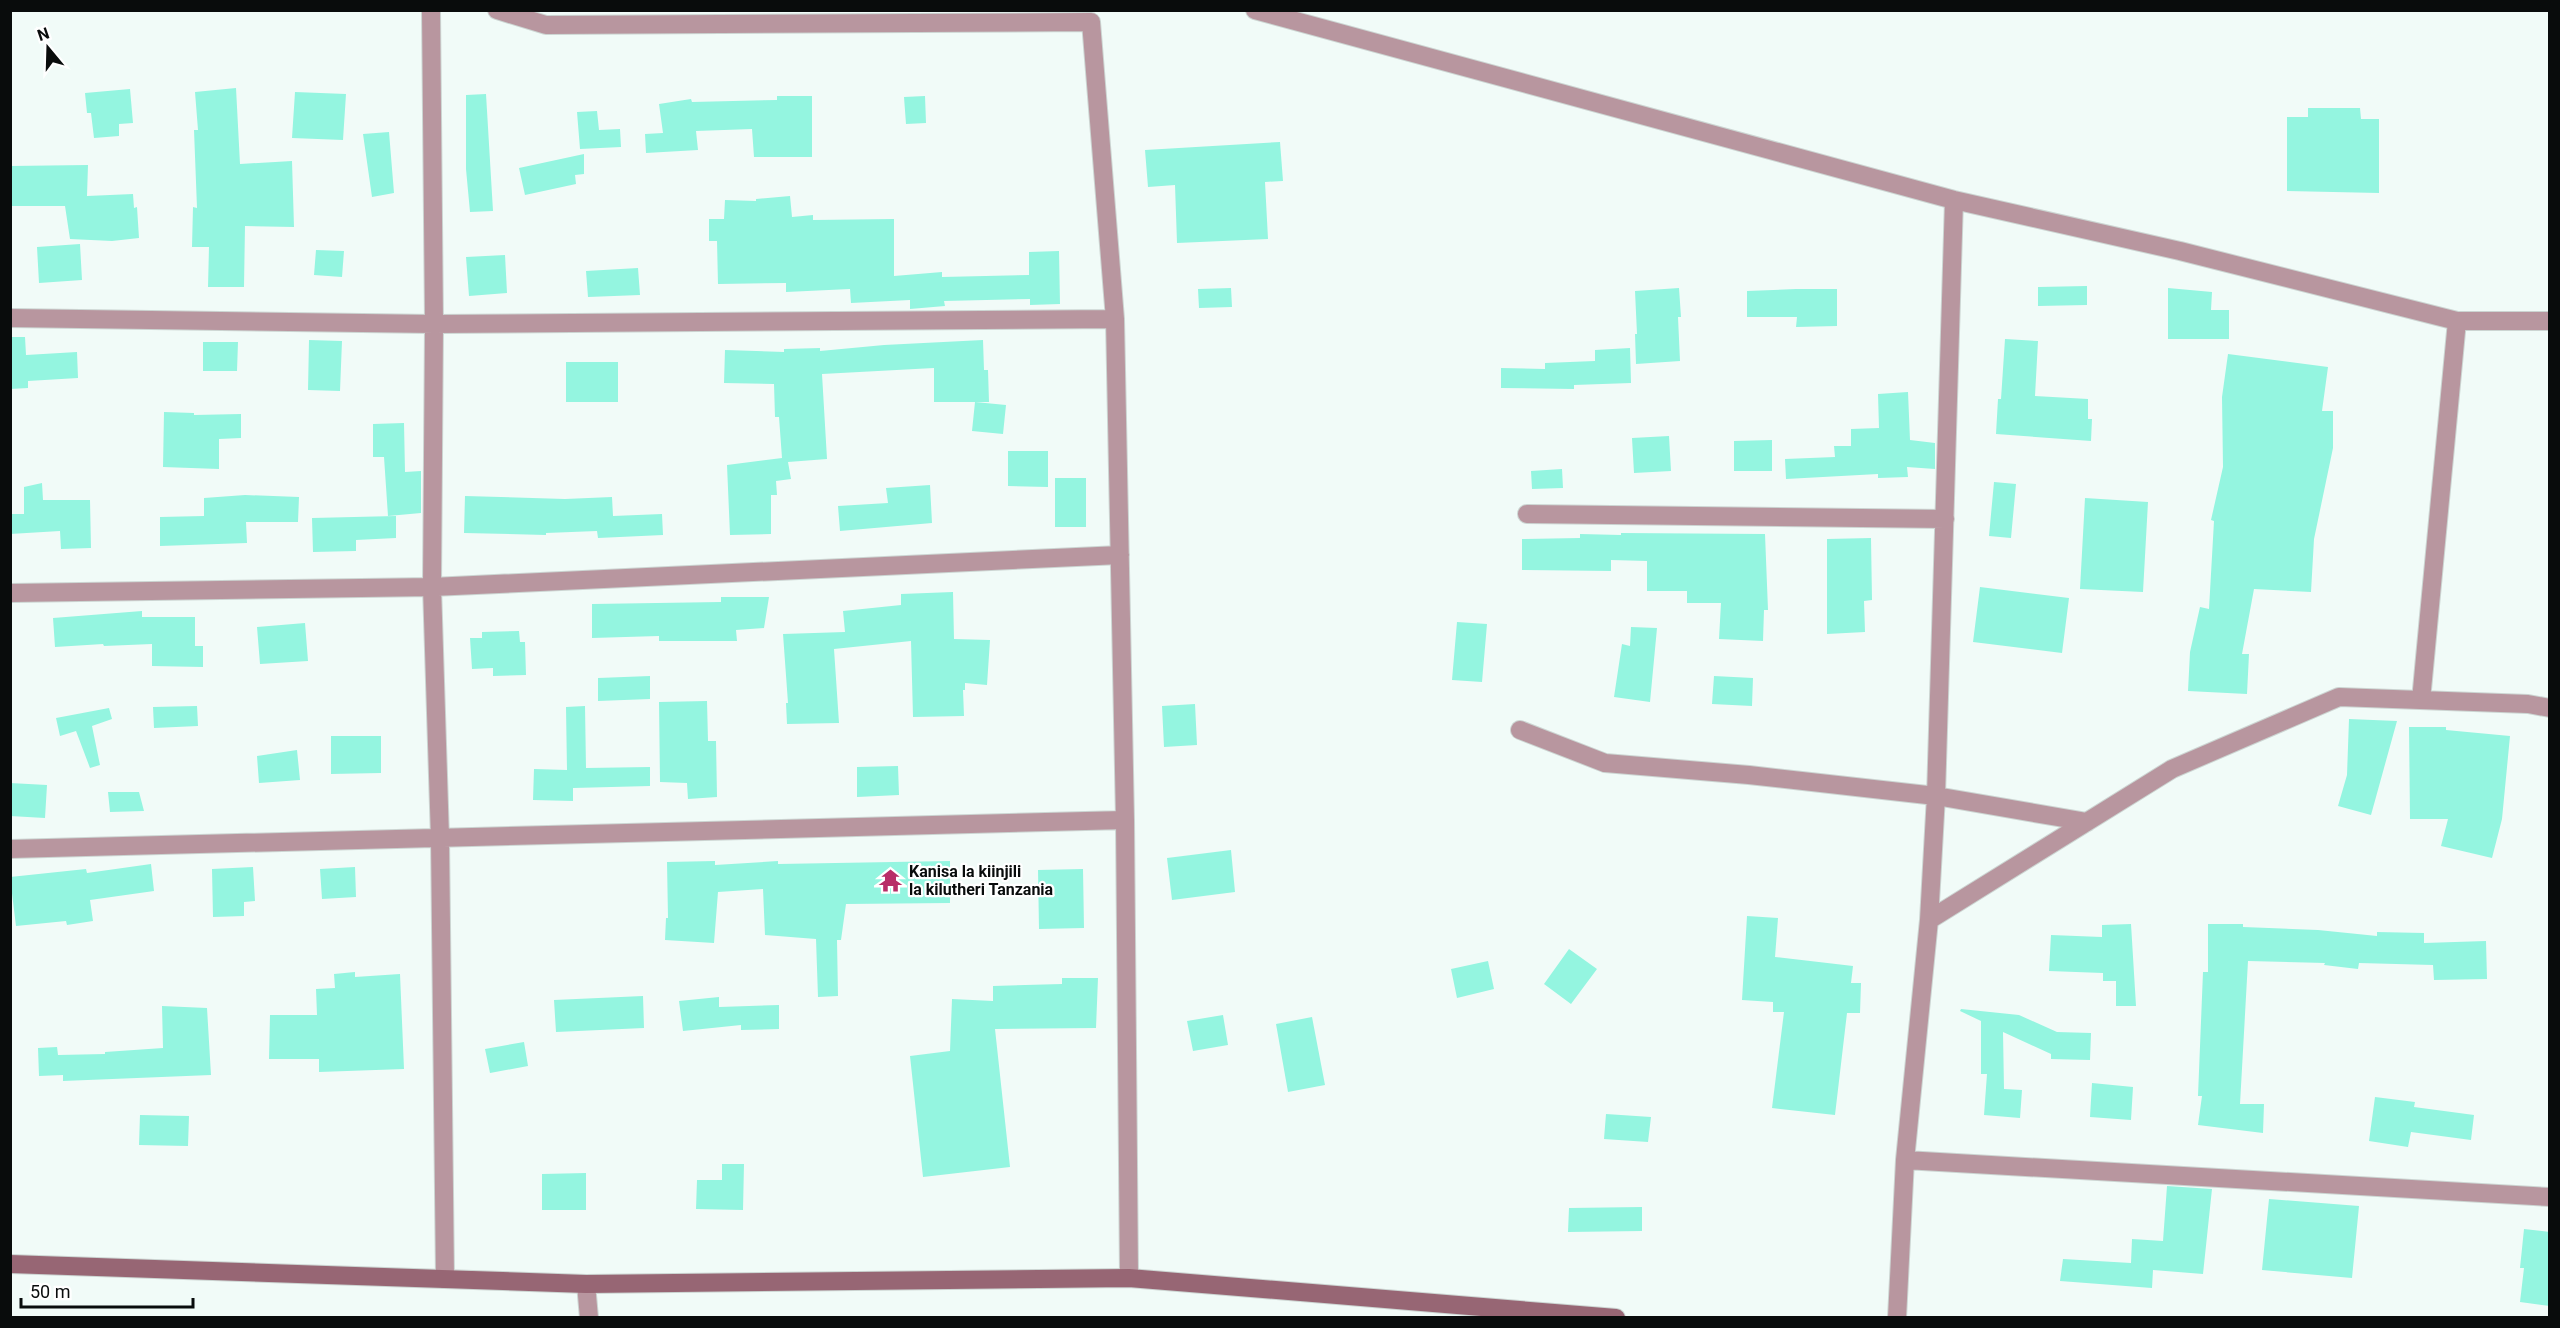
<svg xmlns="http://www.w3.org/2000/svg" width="2560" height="1328" font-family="Roboto,sans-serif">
  <rect width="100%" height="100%" fill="#f1fbf8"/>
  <path fill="#94f5e0" d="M236,88L240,164L292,161L294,227L245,226L244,287H208L209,247H192L193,207L197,208L194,130H198L195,92Z
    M130,89L133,123L119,124V136L94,138L91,113H87L85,93Z
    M295,92L346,94L343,140L292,138Z
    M486,94L493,211L470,212L466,169V95Z
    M777,96H812V157H754L752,129L696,131L698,150L646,153L645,134L663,133L659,104L691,99L692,102L777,100Z
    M925,96L926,123L906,124L904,97Z
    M2308,108H2360L2361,119H2379V193L2287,191V117H2308Z
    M597,111L599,130L620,129L621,147L580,149L577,112Z
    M389,132L394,193L372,197L363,134Z
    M1280,142L1283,181L1265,182L1268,239L1177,243L1175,185L1148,187L1145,150Z
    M584,154V174L575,175L576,184L525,195L519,168Z
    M88,165L87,196L133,194L134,208L137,207L139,238L112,241L70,239L65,206H10V166Z
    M790,196L792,217L813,215V220L894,219V276L942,272V277L1029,275V252L1059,251L1060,304L1030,305V299L944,301L945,306L910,309V300L851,303L850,289L786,292V283L718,284L717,241H709V219H724L725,200L756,201V199Z
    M80,244L82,280L39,283L37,247Z
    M316,250L344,251L342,277L314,275Z
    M505,255L507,293L469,296L466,257Z
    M638,268L640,295L588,297L586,271Z
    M2087,286V305L2038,306V287Z
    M1231,288L1232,307L1199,308L1198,289Z
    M1679,288L1681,317H1678L1680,361L1636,364L1635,334H1637L1635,291Z
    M2168,288L2212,292L2211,310H2229V339H2168Z
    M1796,289H1837V326L1796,327L1797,317H1747V291Z
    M10,337H25L26,355L77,352L78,378L28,381V388L10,389Z
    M2005,339L2038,341L2035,396L2088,399V419H2092L2091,441L1996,434L1998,399H2001Z
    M309,340L342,341L340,391L308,390Z
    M983,340L984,370H988L989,402H975L1006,405L1003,434L972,431L975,402H934V368L822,374L827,459L788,462L791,479L776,481L777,495H771V534L730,535L727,465L782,458L779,417H775L774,384L724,383L725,350L784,352V349L820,348V351L884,345Z
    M203,342H238L237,371H203Z
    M1630,348L1631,383L1574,385V389L1501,388V368L1545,369V363L1595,361V350Z
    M2228,354L2328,367L2322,411H2333V448L2314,539L2311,592L2254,589L2242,654H2249L2247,694L2188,691L2190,652L2200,607L2209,609L2214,521L2211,520L2223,467L2222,397Z
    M566,362H618V402H566Z
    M1908,392L1910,440L1935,443V469L1907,467L1908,477L1878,478V474L1786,479L1785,459L1835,457L1834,446H1851V429L1879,428L1878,394Z
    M164,412L194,413V415L241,414V438L219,439V469L163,467Z
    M404,423L405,472L421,471V513L388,516L384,457H373V424Z
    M1669,436L1671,471L1634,473L1632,438Z
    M1772,440V471H1734V441Z
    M1008,451H1048V487L1008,486Z
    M1562,469L1563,488L1532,489L1531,471Z
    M1055,478H1086V527H1055Z
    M1994,482L2016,484L2011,538L1989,536Z
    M42,483L43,500H90L91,548L61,549L60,531L10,534V514H24V487Z
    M930,485L932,523L840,531L838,506L888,503L886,488Z
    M245,495L299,497L298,522H246L247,543L160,546V517L204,516V498Z
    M465,496L565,499L612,497L613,516L662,514L663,535L598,538L597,531L546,533V535L464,533Z
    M2085,498L2148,502L2143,592L2080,589Z
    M396,516V538L356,540V551L313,552L312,518Z
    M1621,533L1765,534L1768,610H1764L1763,641L1719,639L1721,603H1687V591H1647V561L1611,560V571L1522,570V539L1580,538V534L1621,535Z
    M1871,538L1872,600L1864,601L1865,632L1827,634V539Z
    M1980,587L2069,598L2062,653L1973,642Z
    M953,592L954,639L990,640L987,685L965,683V690H963L964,716L913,717L911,641L834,649L839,723L787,724L786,703H788L783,634L845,632L843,611L901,605V594Z
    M721,597H769L764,628L736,630L737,641H659V636L592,638V604L721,602Z
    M142,611V617H195V646H203V667L152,666V644L104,646L103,644L55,647L53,618Z
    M1457,622L1487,624L1482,682L1452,680Z
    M305,623L308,661L260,664L257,627Z
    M1631,627L1657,628L1650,702L1614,697L1622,644L1630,646Z
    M519,631L520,642H525L526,675L493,676V668L472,669L470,638H482V632Z
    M650,676V699L598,701V678Z
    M1714,676L1753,678L1752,706L1712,704Z
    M707,701L708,741H716L717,797L688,799L687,783L660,782L659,702Z
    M1195,704L1197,745L1164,747L1162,706Z
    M197,706L198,726L154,728L153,707Z
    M585,706L586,768L650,767V786L573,788V801L533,800L534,769L567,770L566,707Z
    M109,708L112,719L92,726L100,765L90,768L76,731L60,736L56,718Z
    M2349,719L2397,721L2371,815L2338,806L2347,775Z
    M2409,727H2446V730L2510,736L2502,819L2492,858L2441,846L2448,819H2410Z
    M331,736H381V773L331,774Z
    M297,750L300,780L259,783L257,756Z
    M898,766L899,795L857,797V767Z
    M10,783L47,785L45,818L10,816Z
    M108,792H139L144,811L110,812Z
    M1231,850L1235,892L1172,900L1167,858Z
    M715,861V865L778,861V864L950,861V903L846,904L841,940H837L838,996L818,997L816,939L765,935L763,889L718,892L714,943L665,940L666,918H668L667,862Z
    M151,864L154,891L90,900L93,921L67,925L66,921L16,926L10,877L86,869L87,873Z
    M253,867L255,901L244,902V916L213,917L212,869Z
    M355,867L356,897L322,899L320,869Z
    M1083,869L1084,928L1039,929L1038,870Z
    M1747,916L1778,918L1775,957L1853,966L1851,983H1861L1860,1013H1847L1835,1115L1772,1108L1784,1012H1773V1002L1742,1000Z
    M2131,924L2136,1006H2116V981H2103V973L2049,971L2051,935L2102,937V925Z
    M2208,924H2243V927L2318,930L2377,936V932L2424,933V943L2486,941L2487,979L2434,980L2433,965L2359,963L2358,969L2324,965L2325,963L2248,961L2240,1104H2264L2263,1133L2198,1125L2202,1096H2198L2203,972H2208Z
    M1569,949L1597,969L1571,1004L1544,984Z
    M1488,961L1494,989L1457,998L1451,969Z
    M355,972V977L400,974L404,1069L319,1072V1059H269L270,1015H317L316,989L335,988L334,974Z
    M1062,978H1098L1096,1028L995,1029L1010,1167L923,1177L910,1056L950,1051L952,999L993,1001V986L1062,984Z
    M643,996L644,1028L556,1032L554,1000Z
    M719,997V1007L779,1005V1029L741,1030V1025L683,1031L679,1001Z
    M162,1006L207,1008L211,1075L63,1081V1075L39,1076L38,1048L57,1047L58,1055L105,1054V1052L163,1048Z
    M1961,1009L2019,1015L2057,1032L2091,1033L2090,1060L2051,1059V1054L2003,1032L2004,1089L2022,1090L2020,1118L1984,1115L1987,1074H1981V1021L1960,1011Z
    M1223,1015L1228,1045L1193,1051L1187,1021Z
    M1312,1017L1325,1085L1288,1092L1276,1024Z
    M524,1042L528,1066L490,1073L485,1049Z
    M2092,1083L2133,1087L2131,1120L2090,1117Z
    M2375,1097L2415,1102L2414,1107L2474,1115L2471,1140L2411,1132L2408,1147L2369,1141Z
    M1606,1114L1651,1117L1648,1142L1604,1139Z
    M140,1115L189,1116L188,1146L139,1145Z
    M722,1164H744L743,1210L696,1209L697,1180H722Z
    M586,1173V1210H542V1174Z
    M2167,1186L2212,1189L2203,1274L2153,1270L2152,1288L2060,1281L2063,1259L2131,1263L2132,1239L2163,1241Z
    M2269,1199L2359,1206L2352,1278L2262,1270Z
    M1642,1207V1231L1568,1232L1569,1208Z
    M2524,1229L2550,1232V1306L2520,1302L2524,1268H2520Z"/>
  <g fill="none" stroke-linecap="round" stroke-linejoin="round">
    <defs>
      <path id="street" d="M431,10L434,324L432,587L440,838L445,1279
        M497,10L546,25L1091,22L1115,319L1125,820L1129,1278
        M1255,10L1954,200L2180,251L2457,321H2550
        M10,318L434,324L1115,319
        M1527,514L1945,519
        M10,593L432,587L1120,555
        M2421,700L2457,321
        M1520,730L1605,763L1749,775L1936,796L2087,822
        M10,849L1125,820
        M1929,920L2172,769L2339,697L2528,704L2550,708
        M1905,1160L2550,1197
        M586,1284L589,1318
        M1897,1318L1905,1160L1929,920L1936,796L1954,200"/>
      <path id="secondary" d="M10,1264L586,1284L1129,1278L1616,1318"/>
    </defs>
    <use href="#street" stroke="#ccd5d2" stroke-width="20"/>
    <use href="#secondary" stroke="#ccd5d2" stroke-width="20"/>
    <use href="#street" stroke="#b8969f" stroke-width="18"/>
    <use href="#secondary" stroke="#976674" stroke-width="18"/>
  </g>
  <defs>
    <symbol id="temple-bare" viewBox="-9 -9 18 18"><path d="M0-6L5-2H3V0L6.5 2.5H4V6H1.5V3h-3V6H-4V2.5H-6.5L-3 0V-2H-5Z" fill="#b82d67" stroke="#fff" stroke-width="2.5" paint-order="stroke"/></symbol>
  </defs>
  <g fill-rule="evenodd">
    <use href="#temple-bare" x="874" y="864" width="33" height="33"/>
  </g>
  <g text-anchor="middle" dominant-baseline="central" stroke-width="4.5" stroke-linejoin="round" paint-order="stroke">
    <g font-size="16" font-weight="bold" fill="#090c0c" stroke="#fff" text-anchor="start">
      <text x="909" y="871">Kanisa la kiinjili<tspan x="909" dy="18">la kilutheri Tanzania</tspan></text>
    </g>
  </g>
  <rect width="2560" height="1328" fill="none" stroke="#090c0c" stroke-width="24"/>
  <g transform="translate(48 48) rotate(341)" stroke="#ffffff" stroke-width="4.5" paint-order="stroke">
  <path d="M0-4.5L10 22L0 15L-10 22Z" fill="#090c0c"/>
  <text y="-9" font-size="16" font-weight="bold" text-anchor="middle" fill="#090c0c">N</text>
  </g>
  <path d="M21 1298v9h172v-9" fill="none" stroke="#090c0c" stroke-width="3"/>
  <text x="30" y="1298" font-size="18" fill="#090c0c" stroke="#ffffff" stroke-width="4.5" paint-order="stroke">50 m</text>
</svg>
